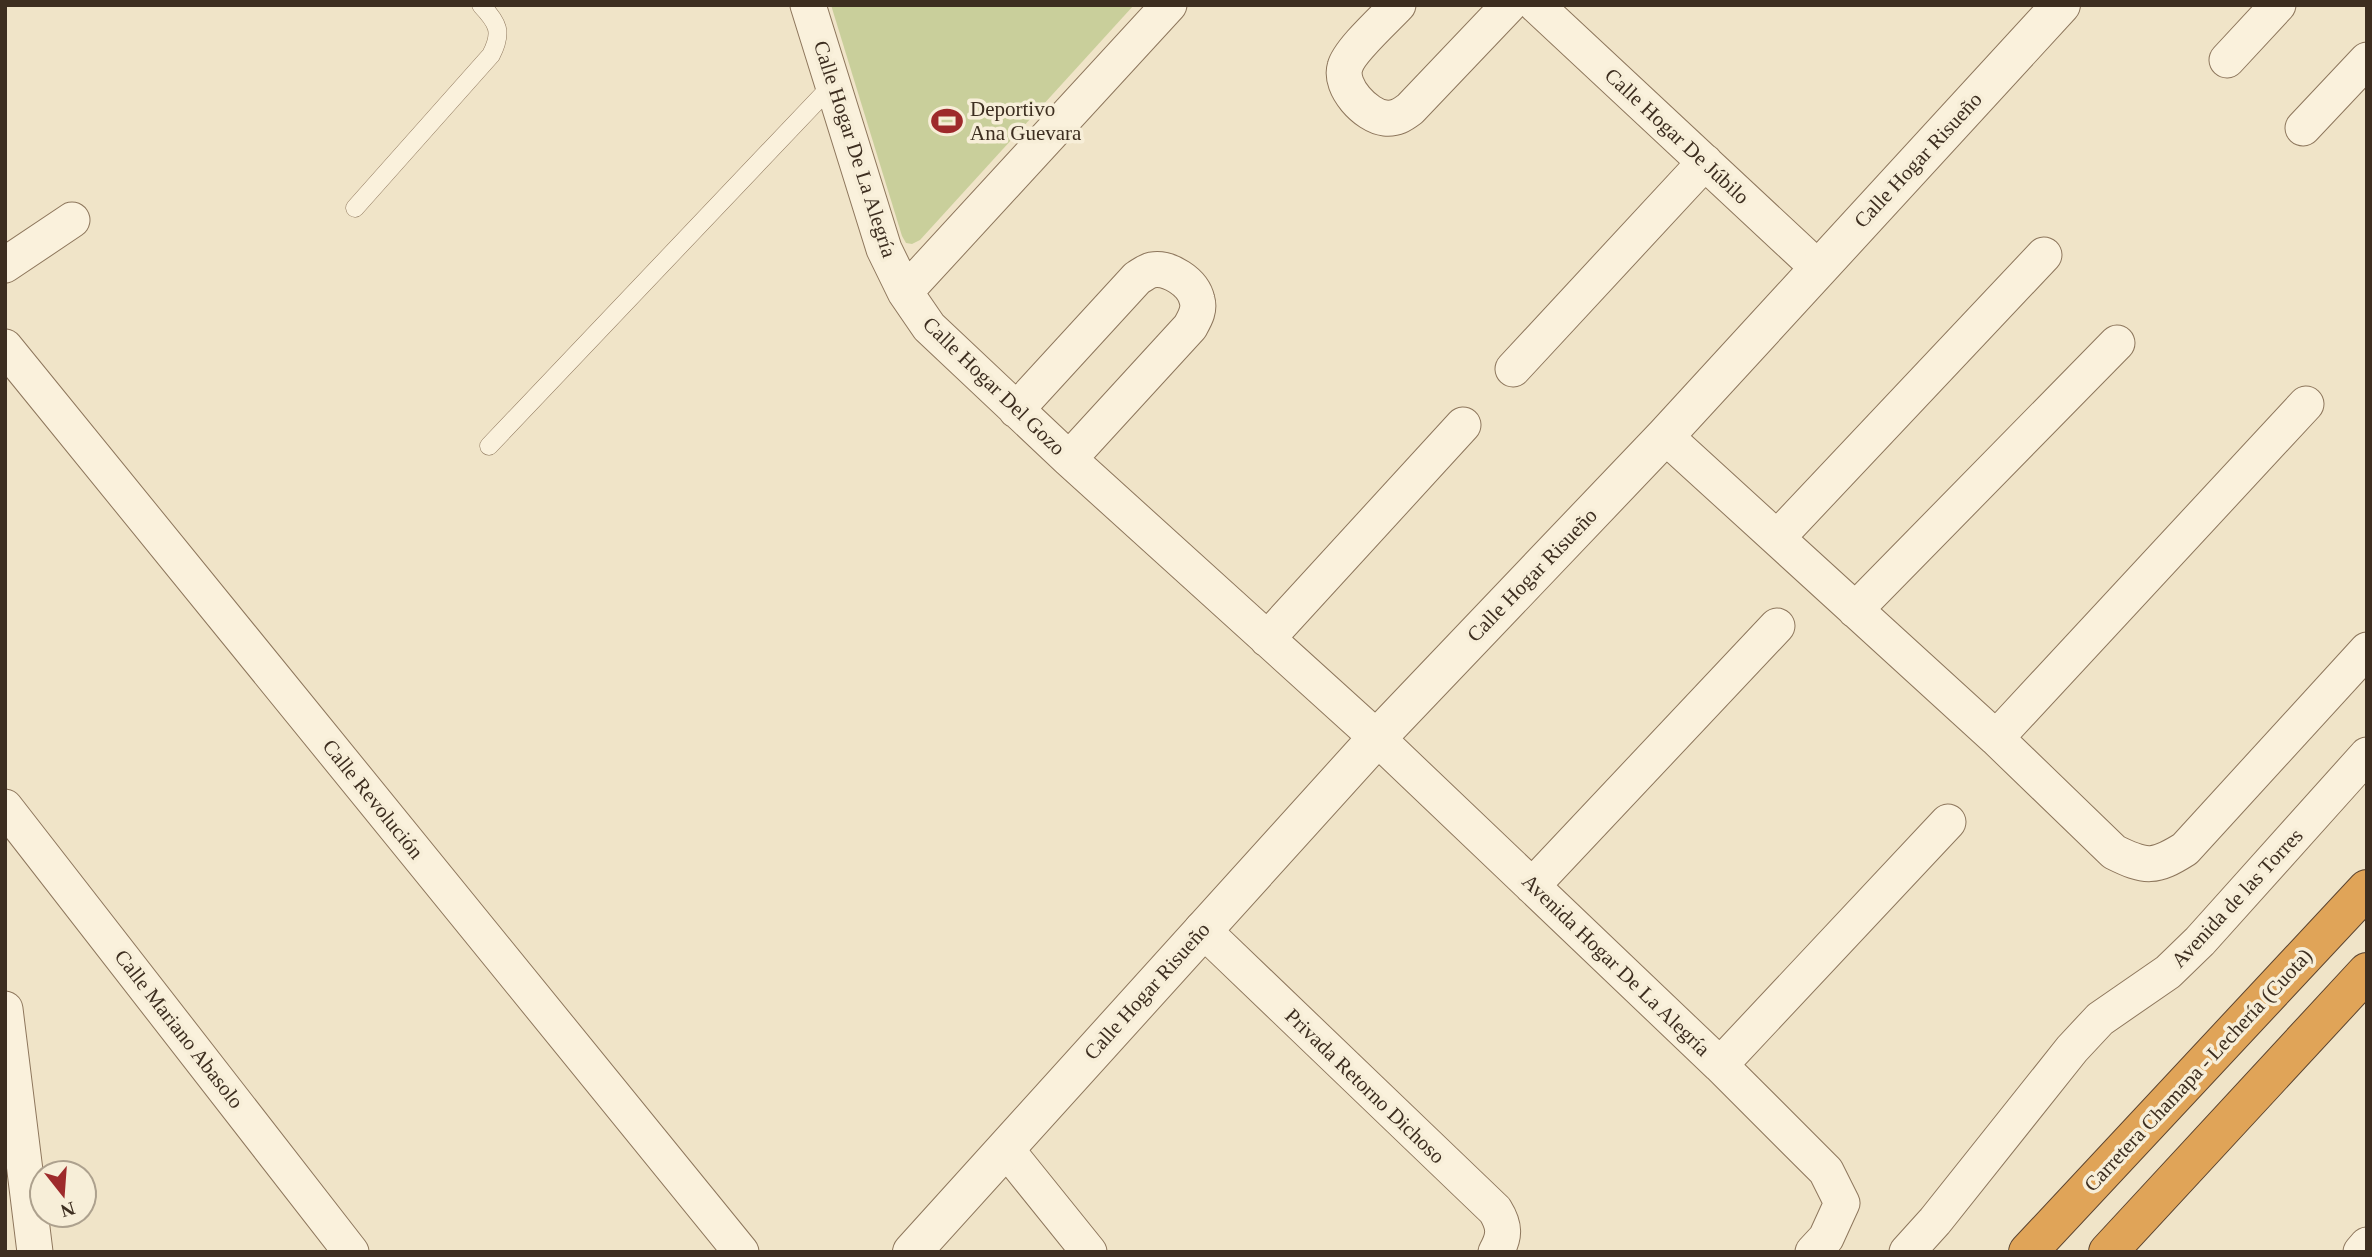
<svg xmlns="http://www.w3.org/2000/svg" width="2372" height="1257" font-family="'Times New Roman',serif">
  <rect width="100%" height="100%" fill="#f0e4c8"/>
  <path fill="#c9cf9b" d="M831,5H1134L920,240L912,244L906,243L902,236Z"/>
  <g fill="none" stroke-linecap="round" stroke-linejoin="round">
    <defs>
      <path id="service" d="M355,208L491,55C503,32 498,23 481,5
        M489,446L834,83"/>
      <path id="minor" d="M808,5L884,249L905,292L929,327L1069,459L1377,738L1720,1065L1826,1171L1842,1203L1826,1238L1813,1252
        M1398,5C1386,18 1349,51 1345,67C1339,87 1366,116 1385,118C1396,119 1402,115 1410,109L1509,5
        M1536,5L1818,268
        M2227,60L2278,5
        M2303,128L2367,60
        M5,265L72,220
        M905,292L1169,5
        M5,347L741,1252
        M1513,369L1705,162
        M1016,410L1137,278C1142,275 1147,271 1152,270C1169,267 1193,282 1197,300C1200,310 1195,318 1190,327L1069,459
        M1665,436L1996,738L2114,852C2146,868 2155,868 2185,849L2367,650
        M1777,538L2044,255
        M1855,610L2117,343
        M1267,639L1463,425
        M1996,738L2306,404
        M5,807L351,1252
        M1532,886L1777,626
        M1202,929L1495,1210C1505,1226 1505,1236 1496,1252
        M5,1009L35,1252
        M1720,1065L1948,822
        M1006,1149L1089,1252
        M1907,1252L1935,1221L2072,1049L2100,1019L2168,972L2200,941L2367,755
        M2361,1252L2367,1245"/>
      <path id="tertiary" d="M912,1252L1377,738L1665,436L2061,5"/>
      <path id="motorway" d="M2028,1252L2367,889
        M2108,1252L2367,972"/>
    </defs>
    <use href="#service" stroke="#8d765c" stroke-width="19"/>
    <use href="#minor" stroke="#8d765c" stroke-width="37"/>
    <use href="#tertiary" stroke="#8d765c" stroke-width="40"/>
    <use href="#motorway" stroke="#5b4430" stroke-width="40"/>
    <use href="#service" stroke="#faf1dc" stroke-width="18"/>
    <use href="#minor" stroke="#faf1dc" stroke-width="35"/>
    <use href="#tertiary" stroke="#faf1dc" stroke-width="38"/>
    <use href="#motorway" stroke="#e0a458" stroke-width="38"/>
  </g>
  <defs>
    <symbol id="stadium-bare" viewBox="-9 -9 18 18"><path d="M0-5a6.5 5 0 1 0 0 10a6.5 5 0 1 0 0-10ZM-3.5-1.8h7v3.6h-7Z" fill="#9e2a2b" stroke="#f7eed8" stroke-width="2.5" paint-order="stroke"/></symbol>
  </defs>
  <g fill-rule="evenodd">
    <use href="#stadium-bare" x="925" y="99" width="44" height="44"/>
  </g>
  <g text-anchor="middle" dominant-baseline="central" stroke-width="7" stroke-linejoin="round" paint-order="stroke">
    <g font-size="21" fill="#3d2e20" stroke="#f7eed8" text-anchor="start">
      <text x="970" y="109">Deportivo<tspan x="970" dy="24">Ana Guevara</tspan></text>
    </g>
    <g font-size="21" fill="#3d2e20" stroke="#f7eed8">
      <text transform="translate(1677 136) rotate(43)">Calle Hogar De Júbilo</text>
      <text transform="translate(855 149) rotate(72)">Calle Hogar De La Alegría</text>
      <text transform="translate(1918 160) rotate(-47)">Calle Hogar Risueño</text>
      <text transform="translate(994 386) rotate(44)">Calle Hogar Del Gozo</text>
      <text transform="translate(1532 575) rotate(-46)">Calle Hogar Risueño</text>
      <text transform="translate(373 799) rotate(51)">Calle Revolución</text>
      <text transform="translate(2237 898) rotate(-47)">Avenida de las Torres</text>
      <text transform="translate(1616 965) rotate(44)">Avenida Hogar De La Alegría</text>
      <text transform="translate(1147 991) rotate(-48)">Calle Hogar Risueño</text>
      <text transform="translate(179 1029) rotate(52)">Calle Mariano Abasolo</text>
      <text transform="translate(2198 1070) rotate(-47)">Carretera Chamapa - Lechería (Cuota)</text>
      <text transform="translate(1365 1086) rotate(44)">Privada Retorno Dichoso</text>
    </g>
  </g>
  <rect width="2372" height="1257" fill="none" stroke="#3d2e20" stroke-width="14"/>
  <g transform="translate(63 1194) rotate(163)"><circle r="33" fill="#f7eed8" stroke="#ada18e" stroke-width="2"/>
  <path d="M0-5L12 26L0 18L-12 26Z" fill="#9e2a2b"/>
  <text y="-10" font-size="19" font-weight="bold" text-anchor="middle" fill="#3d2e20">N</text>
  </g>
</svg>
